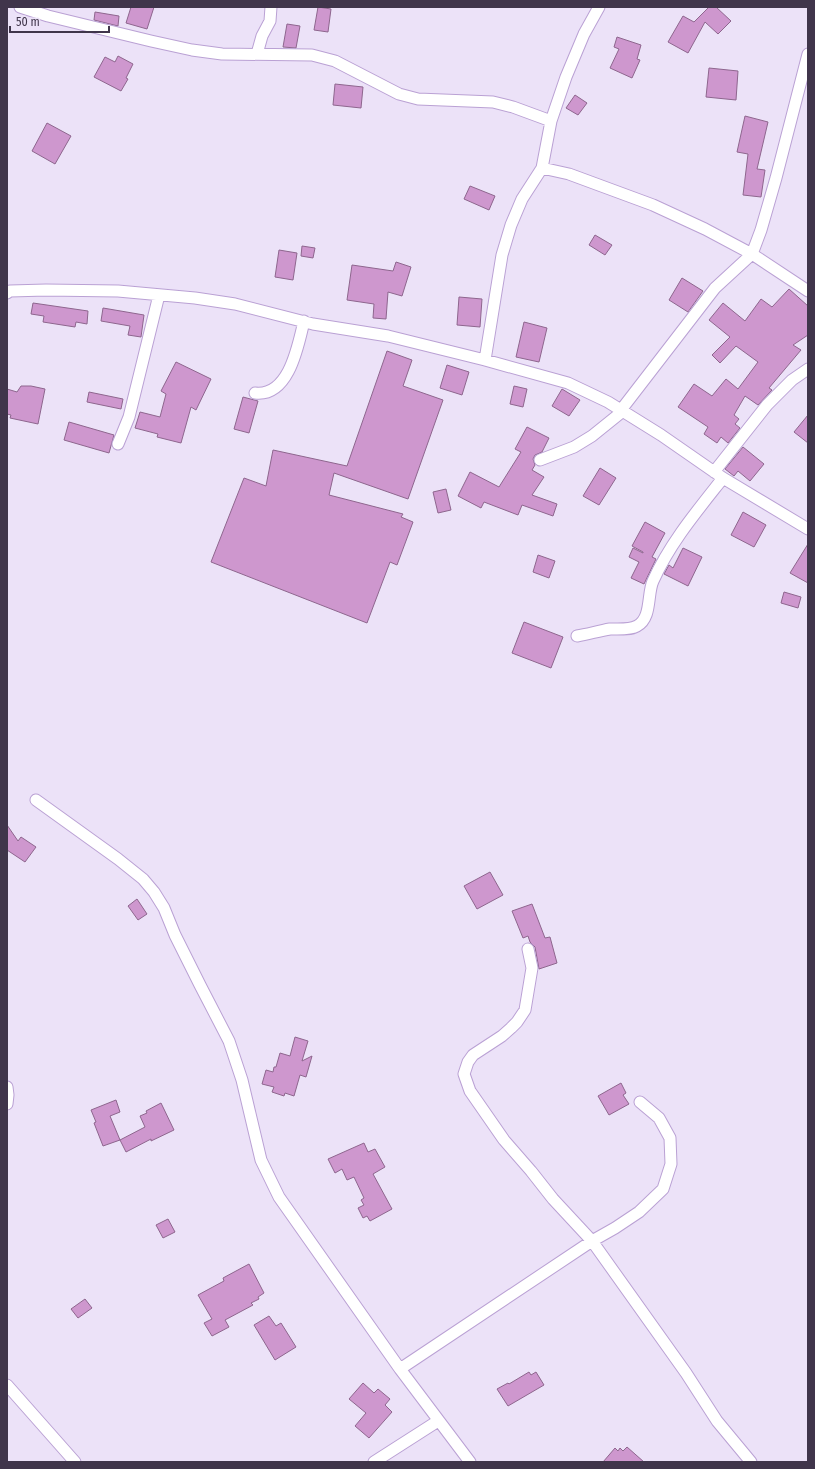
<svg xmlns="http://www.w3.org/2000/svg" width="815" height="1469" font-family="'Fira Sans Condensed',sans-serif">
  <rect width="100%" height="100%" fill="#ece2f8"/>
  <path fill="#ce97ce" stroke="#8e668e" d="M131,7H154L147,29L126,23Z
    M318,7L331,9L328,32L314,30Z
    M709,7H716L731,21L718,34L705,22L688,53L668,42L683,16L694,22Z
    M95,12L119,16L118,26L94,20Z
    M287,24L300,26L296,48L283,47Z
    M617,37L641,45L637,59L640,60L632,78L610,68L619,49L614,47Z
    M118,56L133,64L126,78L128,79L121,91L94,77L105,57L115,62Z
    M709,68L738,71L736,100L706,97Z
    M335,84L363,87L361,108L333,105Z
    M575,95L587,103L578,115L566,108Z
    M745,116L768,122L757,169L765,170L761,197L743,195L748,154L737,152Z
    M47,123L71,136L55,164L32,151Z
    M470,186L495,196L489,210L464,199Z
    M595,235L612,245L605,255L589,245Z
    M302,246L315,248L313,258L301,256Z
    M279,250L297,253L293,280L275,277Z
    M396,262L411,267L402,296L388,292L386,319L373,318L374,304L347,300L352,265L393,271Z
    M682,278L703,291L688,312L669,300Z
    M789,289L808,306V335L793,345L801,350L769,388L772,390L758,405L745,396L734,415L739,419L735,424L740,428L728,443L721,437L717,443L704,434L708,427L678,407L694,384L712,396L726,379L738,389L758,362L736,346L720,363L712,355L730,337L709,320L723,303L745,321L761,299L772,307Z
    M459,297L482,299L480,327L457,325Z
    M33,303L88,311L87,324L76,322L75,327L43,322L44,316L31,314Z
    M103,308L144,315L141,337L128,335L130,326L101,321Z
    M524,322L547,328L539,362L516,357Z
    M387,351L412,360L403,386L443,400L408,499L334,473L329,495L403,514L401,517L413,522L397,565L390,562L367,623L211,562L244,478L266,486L273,450L347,466Z
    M176,362L211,379L196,410L191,407L181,443L157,437L158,434L135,428L140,412L160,417L166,394L161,391Z
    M447,365L469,372L462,395L440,388Z
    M21,386H31L45,389L38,424L10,418L11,415L7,414V389L17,392Z
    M514,386L527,389L523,407L510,404Z
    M562,389L580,400L569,416L552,406Z
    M89,392L123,399L121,409L87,402Z
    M243,397L258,401L249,433L234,429Z
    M808,415V443L794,432Z
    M69,422L114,435L109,453L64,440Z
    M527,427L549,438L542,452L535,455L533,459L535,465L532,470L544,477L532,495L557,504L553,516L522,505L518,515L484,502L481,508L458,496L470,472L499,487L521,452L515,449Z
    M743,447L764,464L750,481L738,471L734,476L725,469Z
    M600,468L616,478L599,505L583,496Z
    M446,489L451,510L438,513L433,492Z
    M743,512L766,525L754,547L731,535Z
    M645,522L665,533L652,557L656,559L644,584L631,578L639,562L629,557L633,548L643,553V552L632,546Z
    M808,544V583L790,573Z
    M683,548L702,557L688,586L664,574L669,565L673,568Z
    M538,555L555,561L549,578L533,572Z
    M784,592L801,597L798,608L781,603Z
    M524,622L563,637L551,668L512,653Z
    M7,825L18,841L21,837L36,847L25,862L7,850Z
    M490,872L503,895L477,909L464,886Z
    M137,899L147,914L138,920L128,906Z
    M532,904L545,938L550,937L557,963L539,969L535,947L530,942L528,936L523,938L512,911Z
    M295,1037L308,1041L302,1061L312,1056L306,1077L300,1075L294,1096L285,1093L284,1096L272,1092L274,1087L262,1084L266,1070L273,1072L274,1067H276L280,1053L290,1056Z
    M621,1083L626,1093L623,1095L629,1104L609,1115L598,1096Z
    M116,1100L120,1112L110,1116L120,1140L103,1146L94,1123L96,1122L91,1110Z
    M161,1103L174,1130L151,1141V1139L126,1152L120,1140L145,1127L140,1116L147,1113L146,1111Z
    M364,1143L368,1152L375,1149L385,1167L373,1174L392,1209L370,1221L367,1216L363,1218L358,1208L364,1205L361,1200L364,1198L354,1177L347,1180L342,1169L335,1173L328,1159Z
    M168,1219L175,1232L163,1238L156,1225Z
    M249,1264L264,1293L258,1297L259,1299L251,1303L253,1305L225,1320L229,1327L212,1336L204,1323L212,1319L198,1295L224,1281L223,1278Z
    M85,1299L92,1308L78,1318L71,1309Z
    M269,1316L276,1326L281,1323L296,1347L275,1360L254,1325Z
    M529,1372L531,1375L536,1372L544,1385L508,1406L497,1389L508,1383L509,1384Z
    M363,1383L374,1393L378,1389L390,1399L385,1405L392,1412L369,1438L355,1426L366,1413L349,1399Z
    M627,1447L644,1462H603L615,1448L618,1451L620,1448L623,1451Z"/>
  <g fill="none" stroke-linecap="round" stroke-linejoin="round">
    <defs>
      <path id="minor" d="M20,7L48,16L151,41L192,50L222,54L312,55L335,61L399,94L418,99L493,102L513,107L551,121
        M257,54L262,36L270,21L271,7
        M542,168L569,174L653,205L705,229L752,254L808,291
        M7,293L10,291L46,290L118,291L195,298L235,304L313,324L388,336L485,360L568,383L608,402L661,435L723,478L808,529
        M485,360L502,255L511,225L522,199L542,168L551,121L566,77L584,34L599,7
        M255,393C289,397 298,346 304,321
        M621,410L715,288L752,254L761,230L776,178L808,54
        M118,444L129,417L159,295
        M540,460L574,447L592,436L623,411
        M714,472L767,405L792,380L808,369
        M577,636C588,634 599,631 610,629C619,629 630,630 637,626C652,618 647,594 653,581C670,543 697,511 723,478
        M36,800L118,859L143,879L154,892L164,908L175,935L200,985L229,1041L242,1080L261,1160L279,1197L400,1369L470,1462
        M528,949L532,968L525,1010L517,1022L511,1028L502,1036L473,1055L468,1062L464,1074L470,1091L504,1140L531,1171L553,1199L592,1241L686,1373L717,1421L751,1462
        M7,1087L8,1095L7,1104
        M400,1369L592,1241L615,1228L639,1212L663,1189L671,1164L670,1138L659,1118L640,1102
        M7,1385L75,1462
        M374,1462L438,1421"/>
    </defs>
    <use href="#minor" stroke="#baa1d4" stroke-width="13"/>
    <use href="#minor" stroke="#fff" stroke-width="11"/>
  </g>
  <rect width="815" height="1469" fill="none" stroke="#40354b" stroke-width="16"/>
  <path d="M10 26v6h99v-6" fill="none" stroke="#40354b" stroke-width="2"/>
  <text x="16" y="26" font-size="12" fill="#40354b" stroke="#ece2f8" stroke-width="3" paint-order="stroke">50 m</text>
</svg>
